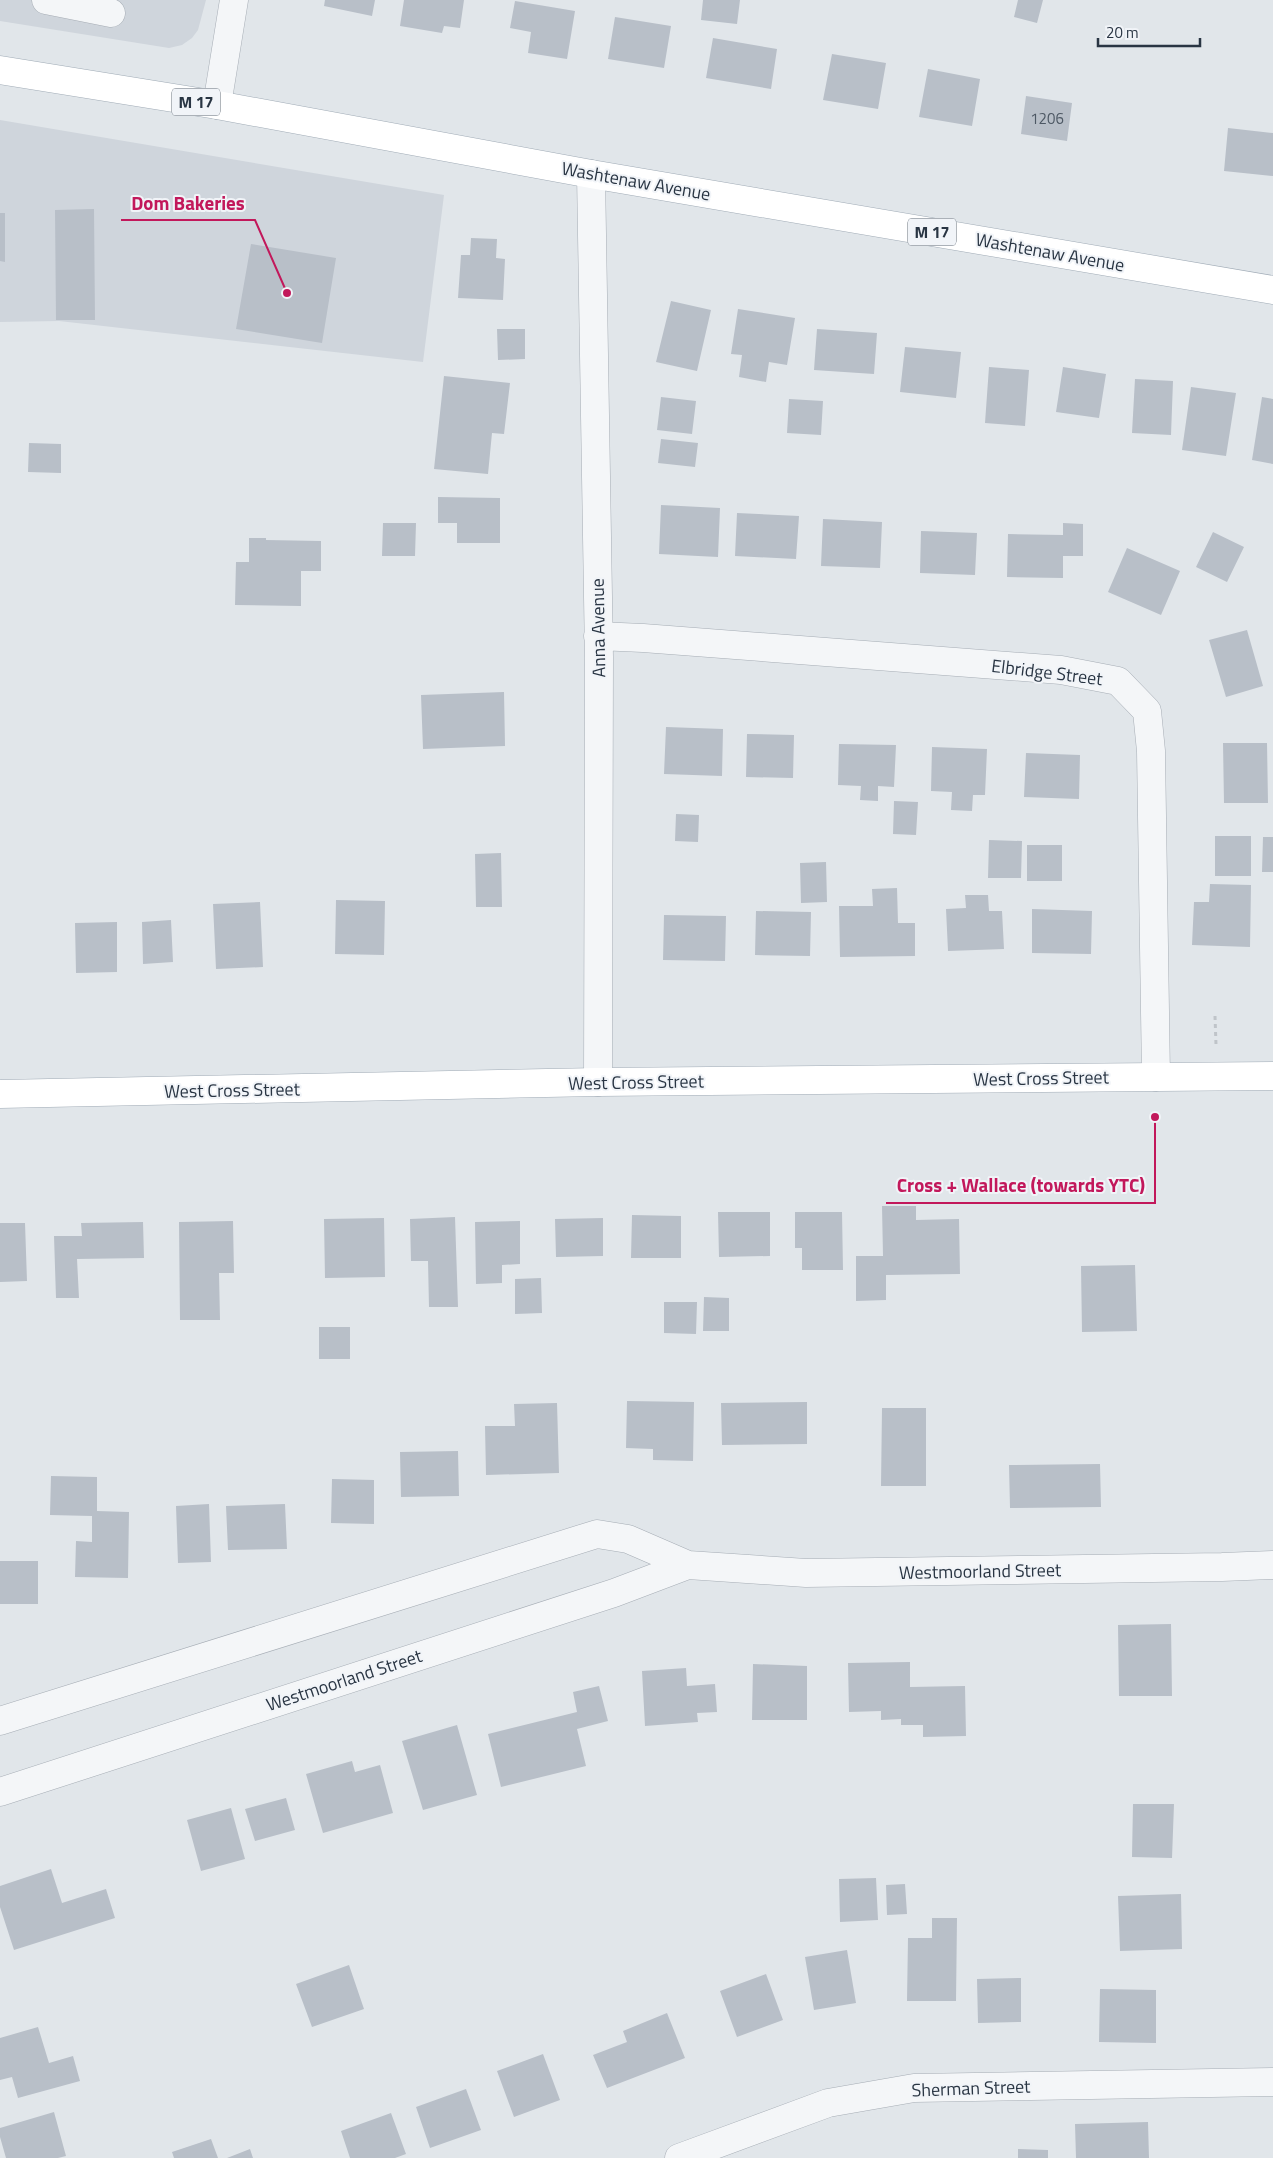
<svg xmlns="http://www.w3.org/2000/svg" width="1273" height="2158" font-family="'Titillium Web',sans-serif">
  <rect width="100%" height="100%" fill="#e1e6ea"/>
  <path fill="#cfd5dc" d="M0,0H206L198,30L192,38L182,45L169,48L0,21Z
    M0,120L444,195L423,362L59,321L0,322Z"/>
  <path fill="#b8bfc8" d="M325,0H375L372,16L324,6Z
    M404,0H464L460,28L444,26L442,33L400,26Z
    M703,0H740L737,24L701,20Z
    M1018,0H1043L1037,23L1014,17Z
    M515,1L575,11L567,59L528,53L531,32L510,28Z
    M615,17L671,26L664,68L608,59Z
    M713,38L777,49L771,89L706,78Z
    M832,54L886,63L878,109L823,100Z
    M928,69L980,79L972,126L919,117Z
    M1026,96L1072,103L1067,141L1021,134Z
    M1228,128L1273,133V176L1224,171Z
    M94,209L95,320H56L55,210Z
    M0,213H5V262L0,261Z
    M471,238L497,239L496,258L505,259L503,300L458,298L461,255H470Z
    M251,244L336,258L322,343L236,329Z
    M671,301L711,310L697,371L656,362Z
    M738,309L795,318L787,365L769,362L766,382L739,377L742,355L731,354Z
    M497,329H525V359L498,360Z
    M817,329L877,333L874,374L814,370Z
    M905,347L961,352L956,398L900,392Z
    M989,367L1029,370L1025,426L985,423Z
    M1063,367L1106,374L1099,418L1056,412Z
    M444,376L510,383L504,434L492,433L488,474L434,469Z
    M1135,379L1173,381L1171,435L1132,433Z
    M1191,387L1236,393L1226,456L1182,450Z
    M661,397L696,401L692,434L657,430Z
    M1262,397L1273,399V464L1252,460Z
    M789,399L823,401L821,435L787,433Z
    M661,439L698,443L695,467L658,463Z
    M29,443L61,444V473L28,472Z
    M438,497L500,498V543H457V523H438Z
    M661,505L720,508L718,557L659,554Z
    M737,513L799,516L796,559L735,556Z
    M823,519L882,522L880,568L821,566Z
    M383,523H416L415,556H382Z
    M1063,523L1083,524V556H1063V578L1007,577L1008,534L1063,535Z
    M921,531L977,533L975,575L920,573Z
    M1213,532L1244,547L1227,582L1196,567Z
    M249,538H266V540L321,541V571H301V606L235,605L236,562H249Z
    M1127,548L1180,571L1161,615L1108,592Z
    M1247,630L1263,686L1226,697L1209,640Z
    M504,692L505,746L423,749L421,695Z
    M666,727L723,729L722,776L664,774Z
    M747,734L794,735L793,778L746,777Z
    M1223,743H1267L1268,803H1224Z
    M839,744L896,745L894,787L878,786V801L860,800L861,786L838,785Z
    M932,747L987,749L985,795H973L972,811L951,810L952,792L931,791Z
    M1026,753L1080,755L1079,799L1024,797Z
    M894,801L918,802L916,835L893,834Z
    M676,814L699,815L698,842L675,841Z
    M1215,836H1251V876H1215Z
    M1263,837H1273V872H1262Z
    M989,840L1022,841L1021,878H988Z
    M1027,845H1062V881H1027Z
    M501,853L502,907H476L475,854Z
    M826,862L827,902L801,903L800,863Z
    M1210,884L1251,885L1250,947L1192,945L1194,902H1209Z
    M897,888L898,923H915V956L840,957L839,906H873L872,889Z
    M965,895H988L989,911H1002L1004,949L948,951L946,909L966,908Z
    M336,900L385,901L384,955L335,954Z
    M260,902L263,967L216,969L213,904Z
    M1032,909L1092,911L1091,954L1032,953Z
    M756,911L811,912L810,956L755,955Z
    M664,915L726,916L725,961L663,960Z
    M171,920L173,962L143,964L142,922Z
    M117,922V972L76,973L75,923Z
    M882,1206H916V1220L959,1219L960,1274L886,1275V1300L856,1301V1256H883Z
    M718,1212H770V1256L719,1257Z
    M795,1212H842L843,1270H802V1248H795Z
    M632,1215L681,1216V1258H631Z
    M455,1217L458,1307H429L428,1261H411L410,1219Z
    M384,1218L385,1277L325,1278L324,1219Z
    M603,1218V1256L556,1257L555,1219Z
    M233,1221L234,1273H219L220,1320H180L179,1222Z
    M520,1221V1264L502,1265V1283L476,1284L475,1222Z
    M143,1222L144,1258L77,1259L79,1298H56L54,1236H82L81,1223Z
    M0,1223H25L27,1281L0,1282Z
    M1135,1265L1137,1331L1082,1332L1081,1266Z
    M541,1278L542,1313L515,1314V1279Z
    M704,1297L729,1298V1331H703Z
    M664,1302H697L696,1334L664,1333Z
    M319,1327H350V1359H319Z
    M627,1401L694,1402L693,1461L653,1460V1449L626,1448Z
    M807,1402V1444L722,1445L721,1403Z
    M557,1403L559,1473L486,1475L485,1426H515L514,1404Z
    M882,1408H926V1486H881Z
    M458,1451L459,1496L401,1497L400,1452Z
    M1100,1464L1101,1507L1010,1508L1009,1465Z
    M51,1476L97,1477V1511L129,1512L128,1578L75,1577L76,1541L92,1542V1516L50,1515Z
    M332,1479L374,1480V1524L331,1523Z
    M209,1504L211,1562L178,1563L176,1506Z
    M285,1504L287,1549L228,1550L226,1506Z
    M0,1561H38V1604H0Z
    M1171,1624L1172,1696H1119L1118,1625Z
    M910,1662V1687L965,1686L966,1736L923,1737V1725H901V1719L881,1720V1711L849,1712L848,1663Z
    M753,1664L807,1666V1720H752Z
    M686,1668L687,1686L715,1684L717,1712L697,1713L698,1722L645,1726L642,1671Z
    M599,1686L608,1721L577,1729L586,1766L501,1787L488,1734L577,1712L573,1692Z
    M457,1725L477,1795L423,1810L402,1741Z
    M352,1761L355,1772L380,1765L393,1813L323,1833L306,1774Z
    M286,1798L295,1830L255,1841L245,1809Z
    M1133,1804H1174L1172,1858L1132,1857Z
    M231,1808L245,1859L201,1871L187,1820Z
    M51,1869L62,1903L106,1889L115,1918L14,1950L0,1907V1886Z
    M876,1878L878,1920L840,1922L839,1879Z
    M905,1884L907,1914L887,1915L886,1885Z
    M1181,1894L1182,1949L1120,1951L1118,1896Z
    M932,1918H957L956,2001H907L908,1938H932Z
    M847,1950L856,2003L814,2010L805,1957Z
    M349,1965L364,2009L312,2027L296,1984Z
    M766,1974L783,2020L737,2037L720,1991Z
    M1021,1978V2022L978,2023L977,1979Z
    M1100,1989L1156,1990V2043L1099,2042Z
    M667,2013L685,2058L607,2088L593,2055L627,2042L623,2031Z
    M38,2027L49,2063L73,2056L80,2081L18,2098L12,2077L0,2080V2038Z
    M543,2054L560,2100L514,2117L497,2071Z
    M466,2089L481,2130L430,2148L416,2107Z
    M54,2112L66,2156L58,2158H6L0,2137V2128Z
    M391,2113L406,2154L395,2158H350L341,2131Z
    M1148,2122L1149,2158H1076L1075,2124Z
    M211,2139L218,2158H174L172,2152Z
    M250,2149L253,2158H227Z
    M1018,2149L1048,2150V2158H1018Z"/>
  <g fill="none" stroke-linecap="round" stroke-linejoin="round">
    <defs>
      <path id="minor" d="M46,0L111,13
        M217,105L234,0
        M591,174L599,657L598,1082
        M598,636L643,638L1061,670L1118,681L1147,711L1151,751L1156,1077
        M688,1565L806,1573L1222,1567L1273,1565
        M0,1721L597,1534L628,1539L688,1565L614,1593L0,1792
        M679,2158L828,2103L914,2088L1273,2082"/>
      <path id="major" d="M0,70L217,105L591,174L1273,290
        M0,1094L598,1082L1273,1076"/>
    </defs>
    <use href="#minor" stroke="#a6adb5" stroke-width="29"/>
    <use href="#major" stroke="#a0abb6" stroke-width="29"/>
    <path stroke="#bfc4c9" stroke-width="3" stroke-dasharray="4 4" stroke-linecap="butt" d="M1215,1016L1216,1045"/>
    <use href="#minor" stroke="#f4f6f8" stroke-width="28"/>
    <use href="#major" stroke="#fff" stroke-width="28"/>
  </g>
  <g text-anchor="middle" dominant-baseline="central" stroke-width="4" stroke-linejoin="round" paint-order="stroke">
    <g font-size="15" fill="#4d5864">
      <text x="1047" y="118">1206</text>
    </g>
    <g fill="#f1f4f8" stroke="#656e79" stroke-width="1">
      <rect x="172" y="88.5" width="48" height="27" rx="4"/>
      <rect x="908" y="218.5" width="48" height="27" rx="4"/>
    </g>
    <g font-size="16" font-weight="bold" fill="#293543">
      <text x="196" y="102">M 17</text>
      <text x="932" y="232">M 17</text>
    </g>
    <g font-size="18" fill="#293543" stroke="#f1f4f8">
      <text transform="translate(636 181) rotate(10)">Washtenaw Avenue</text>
      <text transform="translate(1050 252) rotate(10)">Washtenaw Avenue</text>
      <text transform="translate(598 628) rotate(-91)">Anna Avenue</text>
      <text transform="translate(1047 672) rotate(7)">Elbridge Street</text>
      <text transform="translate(1041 1078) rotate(-1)">West Cross Street</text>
      <text transform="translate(636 1082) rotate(-1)">West Cross Street</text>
      <text transform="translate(232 1090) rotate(-1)">West Cross Street</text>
      <text transform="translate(980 1571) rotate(-1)">Westmoorland Street</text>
      <text transform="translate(344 1680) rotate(-18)">Westmoorland Street</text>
      <text transform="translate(971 2088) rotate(-2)">Sherman Street</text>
    </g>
  </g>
  <path fill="none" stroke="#c2185b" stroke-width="2" d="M287 293L255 220H121M1155 1117L1155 1203H886"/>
  <g fill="#c2185b" stroke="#f1f4f8" stroke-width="2">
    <circle cx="287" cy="293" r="5"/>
    <circle cx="1155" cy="1117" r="5"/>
  </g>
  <g font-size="19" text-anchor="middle" font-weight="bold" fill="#c2185b" stroke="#f1f4f8" stroke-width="4" stroke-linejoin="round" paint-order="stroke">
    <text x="188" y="210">Dom Bakeries</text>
    <text x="1021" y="1192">Cross + Wallace (towards YTC)</text>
  </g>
  <path d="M1098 38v8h102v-8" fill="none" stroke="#293543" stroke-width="2.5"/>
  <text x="1106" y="38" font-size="15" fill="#293543" stroke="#f1f4f8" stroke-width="4" paint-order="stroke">20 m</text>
</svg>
